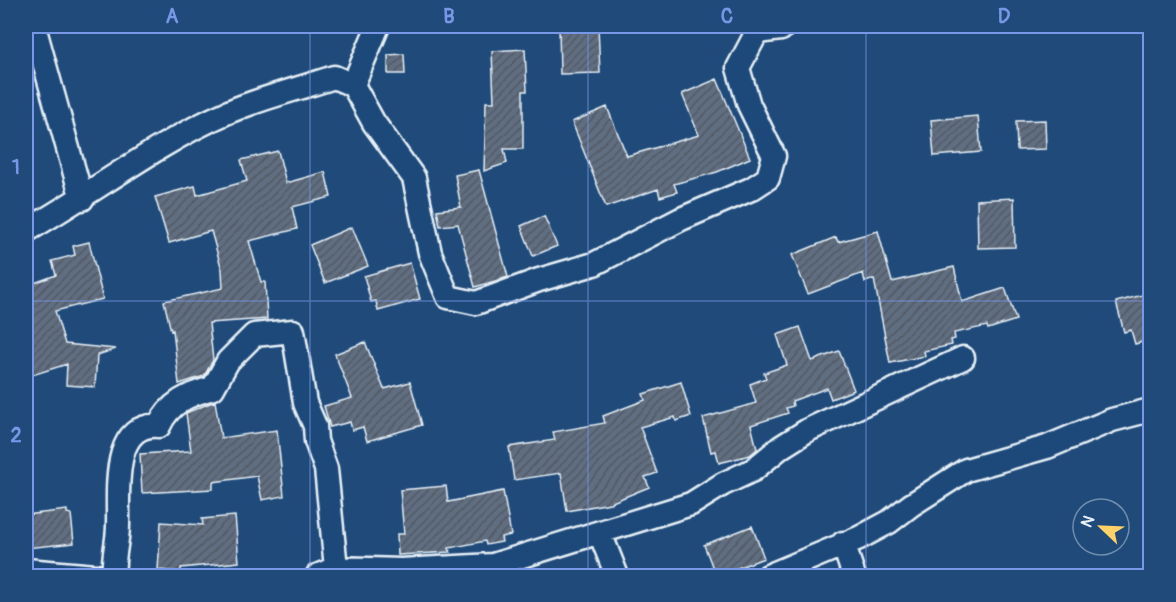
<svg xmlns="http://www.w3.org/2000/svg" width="1176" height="602" font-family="Pangolin,sans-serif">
  <defs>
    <pattern id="building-hatch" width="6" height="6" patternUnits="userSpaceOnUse" patternTransform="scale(1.5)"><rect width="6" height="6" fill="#616e81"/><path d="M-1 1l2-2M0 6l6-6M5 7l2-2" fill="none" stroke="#525963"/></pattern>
  </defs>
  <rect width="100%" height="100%" fill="#1f4a7a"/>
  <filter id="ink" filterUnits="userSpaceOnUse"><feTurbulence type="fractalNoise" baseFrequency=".0167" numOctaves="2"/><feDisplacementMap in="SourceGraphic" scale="12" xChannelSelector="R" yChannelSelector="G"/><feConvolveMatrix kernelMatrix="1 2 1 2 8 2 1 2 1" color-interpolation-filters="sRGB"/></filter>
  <g filter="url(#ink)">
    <path fill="url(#building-hatch)" stroke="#e8f1f8" stroke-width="1.5" d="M559,26H598L600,73L560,74Z
      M525,49L527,91H523V149H504L507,163L484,171L486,102H494L492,51Z
      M404,54L405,74H388V55Z
      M717,79L750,158L717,172L674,184L677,192L660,197L658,189L606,207L572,122L607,107L627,156L699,135L682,94Z
      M978,116L981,152L934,156L931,120Z
      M1045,120L1046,149L1017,150L1016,121Z
      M278,151L286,183L325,172L331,197L292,207L297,229L249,241L261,282H265L267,319L209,323L213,360L204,376L179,384L173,330L171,331L164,301L223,288L222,270L211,231L169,243L155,197L195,186L197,195L247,181L241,160Z
      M479,170L508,277L475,287L458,224L440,226L437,210L461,207L455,175Z
      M1014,198L1015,247L978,248L977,200Z
      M544,216L557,246L533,256L521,226Z
      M352,227L368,266L325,283L310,245Z
      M878,231L892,282L954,267L962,302L1005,288L1016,320L988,329L987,326L954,333L955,339L951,340L952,345L924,351L925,356L890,363L874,279L865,282L863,273L808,294L792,255L836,237L838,242Z
      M89,242L103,299L55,311L65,344L116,349L97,355L95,387L66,385L67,364L26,377V286L56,275L52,261L75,255L73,246Z
      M410,263L420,299L378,311L376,301L371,302L364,276Z
      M1150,293V340L1135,344L1131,330L1124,332L1116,302Z
      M800,327L812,361L839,351L854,390L831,399L827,388L792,401L793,406L786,408L788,413L751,425L757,449L750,455L719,463L716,451L711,452L703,418L756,403L750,384L766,378L764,373L787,365L777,335Z
      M365,342L384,389L410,382L422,425L367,441L363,427L352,430L350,422L330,427L324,406L352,398L335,354Z
      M681,382L691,416L676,421L675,417L640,427L657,473L645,477L649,487L610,503L567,511L561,473L514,480L509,447L555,440L553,432L605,423L603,416L645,400L643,394Z
      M215,401L221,438L277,430L284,496L262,500L257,476L213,482V489L142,493L140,454L191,451L186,413Z
      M446,486L448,502L503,491L511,535L501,537L502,542L486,545L485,541L449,548L450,552L398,555L397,534H404L400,490Z
      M67,510V513L71,514L74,543L26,548V515Z
      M235,516L239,562L181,568V572L158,570L161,522L203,525L202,519Z
      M752,526L764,558L716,576L704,545Z"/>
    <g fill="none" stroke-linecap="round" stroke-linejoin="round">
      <defs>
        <path id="minor" d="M34,26L82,199
          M353,85L378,26
          M26,231C93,193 155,144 226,113C260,98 299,89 334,77L353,85L374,123L414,178L430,253L448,297L476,303L539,280L594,264L681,219L751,189L768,178L774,156L749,105L738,68L757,32L781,29
          M600,533L617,576
          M843,543L854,576
          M26,570L96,576
          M114,576C112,559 118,543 118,525C119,494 110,422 159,426C169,403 189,394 213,388L228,361L254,335L293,331L305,403L315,426L316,441L326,469L336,568
          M317,576L336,568L401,570L493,565L691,504L723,484L753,470L781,447L808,430L963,358
          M768,576L859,538L889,522L911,505L966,470L1047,447L1112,420L1150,410"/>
      </defs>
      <use href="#minor" stroke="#e8f1f8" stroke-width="27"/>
      <use href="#minor" stroke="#1f4a7a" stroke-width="22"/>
    </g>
  </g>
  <path fill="none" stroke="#7897e6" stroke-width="1.5" stroke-opacity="0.55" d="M310,26V576M588,26V576M866,26V576M26,301H1150"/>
  <rect width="1176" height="602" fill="none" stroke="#1f4a7a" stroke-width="66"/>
  <g transform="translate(1101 527) rotate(293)"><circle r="28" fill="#1f4a7a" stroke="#6f8dac" stroke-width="1.5"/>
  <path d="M0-4.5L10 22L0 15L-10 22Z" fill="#ffd166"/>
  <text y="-9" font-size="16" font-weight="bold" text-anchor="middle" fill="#e8f1f8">N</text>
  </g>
  <rect x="33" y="33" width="1110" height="536" fill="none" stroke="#7897e6" stroke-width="2"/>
  <g font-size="20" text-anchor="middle" font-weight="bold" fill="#7897e6">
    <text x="172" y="23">A</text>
    <text x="449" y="23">B</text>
    <text x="727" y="23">C</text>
    <text x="1004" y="23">D</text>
    <text x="16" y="174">1</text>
    <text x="16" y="442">2</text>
  </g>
</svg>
